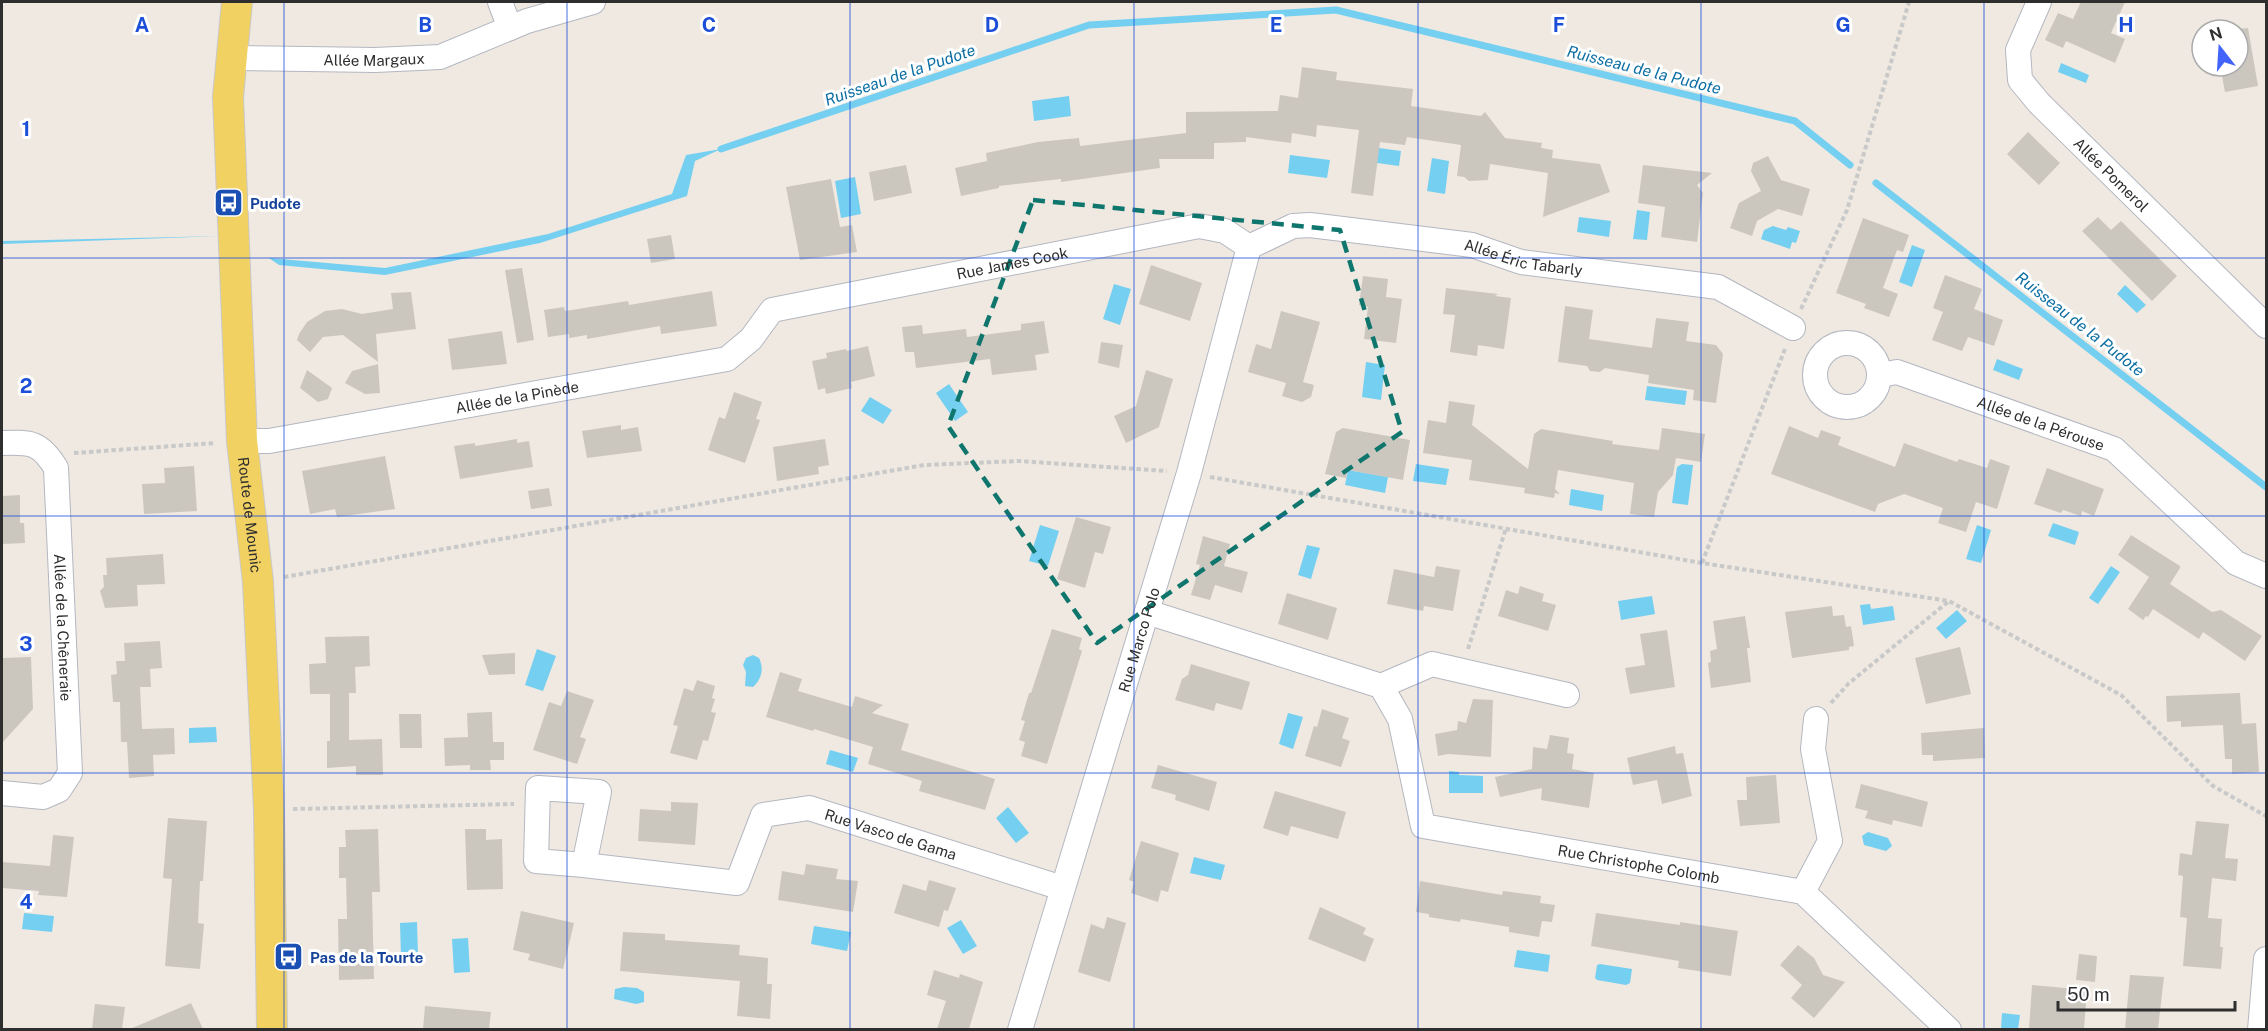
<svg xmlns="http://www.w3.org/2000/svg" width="2268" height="1031" font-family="'Public Sans',sans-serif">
  <rect width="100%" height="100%" fill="#efe9e1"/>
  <path fill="#75cff0" d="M2061,63L2089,75L2086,83L2058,72Z
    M1069,96L1071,116L1034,121L1032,101Z
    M1372,147L1401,151L1399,166L1370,162Z
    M721,149L695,161L687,196L540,243L385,275L279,265L269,258L385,268L548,234L672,194L686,155Z
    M1290,155L1330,160L1327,178L1288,173Z
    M1432,158L1449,161L1445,194L1427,191Z
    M855,177L861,214L841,218L835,181Z
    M1637,210L1650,212L1647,240L1633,239Z
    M1579,217L1611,221L1609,237L1577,232Z
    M1773,226L1786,230L1788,227L1800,231L1796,243L1792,242L1790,249L1761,239L1764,230Z
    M221,236L2,244V241Z
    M1912,245L1925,250L1912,287L1899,282Z
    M1114,284L1131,289L1120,325L1103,319Z
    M2125,285L2146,305L2137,313L2117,294Z
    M1997,359L2023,369L2019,380L1993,370Z
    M1366,362L1385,365L1381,400L1362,397Z
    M949,384L968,412L955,421L936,393Z
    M1647,386L1687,391L1685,405L1645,400Z
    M870,397L892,410L883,424L861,411Z
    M1416,464L1449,469L1446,485L1413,481Z
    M1682,464L1693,465L1688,505L1672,503L1677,467Z
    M1348,470L1388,477L1385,493L1345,485Z
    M1571,489L1604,495L1602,511L1569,505Z
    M2053,523L2079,532L2075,545L2048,536Z
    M1040,525L1059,531L1048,566L1029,561Z
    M1977,525L1991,530L1981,563L1966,559Z
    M1307,545L1320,548L1311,579L1298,575Z
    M2111,566L2120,572L2098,604L2089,598Z
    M1652,596L1655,614L1621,620L1618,601Z
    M1870,604L1871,609L1893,606L1895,620L1863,625L1860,605Z
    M1957,610L1967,621L1946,639L1936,628Z
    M537,649L556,656L543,691L525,685Z
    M753,655L759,658C764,668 762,679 753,687L745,686L746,672L743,665L746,658Z
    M1288,713L1303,717L1293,749L1279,744Z
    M216,727L217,742L189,743V728Z
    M830,750L858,758L853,772L826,764Z
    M1449,771L1459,772V775L1483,776V793H1449Z
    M1008,807L1029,833L1016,843L996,818Z
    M1868,832L1888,838L1892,846L1886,851L1864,845L1862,836Z
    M1194,857L1225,865L1221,880L1190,873Z
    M24,913L54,916L52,932L22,929Z
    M961,920L977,946L963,954L947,928Z
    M417,922L418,956L401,957L400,923Z
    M814,926L851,932L847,951L811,944Z
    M468,938L470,972L454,973L452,939Z
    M1517,950L1550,955L1548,972L1514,967Z
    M1600,964L1632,969L1630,983L1626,985L1597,980L1595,978L1597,965Z
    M624,987L637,988L644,992V1002L636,1004L614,999L615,989Z
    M2002,1013L2020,1015L2018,1029H2001Z"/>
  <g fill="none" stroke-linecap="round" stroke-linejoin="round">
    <path stroke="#75cff0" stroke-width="7" d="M721,149L1089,25L1336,10L1795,121L1850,165
      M1876,183L2266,487"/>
  </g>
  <path fill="#cbc7bf" d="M2081,2H2125L2111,33L2125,39L2115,63L2066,41L2063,48L2045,40L2058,13L2073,19Z
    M2248,28L2258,86L2225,92L2220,66H2238V29Z
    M1302,67L1337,72L1336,80L1413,89L1411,106L1481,116L1485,112L1505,138L1542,143L1541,148L1553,150L1552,158L1600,164L1610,192L1543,217L1548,173L1490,164L1488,180L1469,181L1464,177L1457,176L1461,145L1407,137L1405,145L1380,142L1373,196L1351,193L1359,130L1317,125L1316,137L1292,133L1291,143L1246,137V142L1214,143V159H1159L1160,168L1061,182V179L999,186V188L961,196L955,168L987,161L986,153L1038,142L1079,138L1080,146L1186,133V112L1278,111L1280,95L1298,98Z
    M2028,132L2060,163L2039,185L2007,154Z
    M1768,156L1781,180L1810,189L1802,216L1778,209L1757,221L1752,236L1730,228L1739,203L1761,191L1751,171L1753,163Z
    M906,165L912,193L874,201L869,172Z
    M1643,165L1712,173L1697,185L1703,193L1697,242L1661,237L1665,207L1638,203Z
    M831,179L840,227L852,225L857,252L800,260L786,187Z
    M2098,217L2111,230L2121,221L2177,276L2152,301L2082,231Z
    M1863,218L1909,235L1903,252L1897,250L1883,288L1898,294L1889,317L1864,308L1866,304L1836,293Z
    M671,235L675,259L651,263L647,239Z
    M1151,265L1202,283L1190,321L1139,304Z
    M522,268L534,340L517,343L505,270Z
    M1945,275L1982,289L1974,309L2003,320L1994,346L1968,337L1962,351L1932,340L1943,312L1933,308Z
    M1363,276L1388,279L1386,297L1402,299L1396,343L1364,339L1368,307L1359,305Z
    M1446,288L1498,294L1495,296L1511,298L1504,349L1478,345L1477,356L1450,352L1455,315L1443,314Z
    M712,291L717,326L661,334L660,326L587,339V335L569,338V334L548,337L544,310L564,307L565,311L628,301L629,305Z
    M411,292L416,329L376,334L378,362L343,335L323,337L310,352L297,340L299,334L307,322L325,311L342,309L362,314L393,309L391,293Z
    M1565,306L1593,310L1589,339L1652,348L1656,318L1689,322L1686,341L1716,345L1723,354L1716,403L1693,400L1694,390L1648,383L1649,375L1605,368L1600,372L1590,371L1587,366L1558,362Z
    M1281,311L1320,322L1303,382L1314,385L1311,397L1302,402L1282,396L1286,383L1248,372L1256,344L1271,349Z
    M1044,321L1049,353L1035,355L1037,370L992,375L990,359L916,368L914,352H905L902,327L922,325L923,334L966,329L967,337L1021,330V324Z
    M502,331L507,364L452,370L448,339Z
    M1101,342L1123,345L1119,368L1098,363Z
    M868,346L875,376L851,382L852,388L826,394L825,388L818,390L812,361L827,358L826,353L846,349L847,351Z
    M378,364L380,393L365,394L345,383L352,371Z
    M307,370L332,388L328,399L318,402L300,388Z
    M1146,370L1173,379L1159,427L1126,443L1114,416L1136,406Z
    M734,392L762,402L756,419L760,420L745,463L708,450L719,417L725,419Z
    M1449,401L1475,405L1472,425L1528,469L1534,434L1541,429L1613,441L1612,444L1659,450L1662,428L1705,434L1701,462L1676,458L1673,475L1658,492L1654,517L1630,514L1634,483L1558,470L1555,489L1560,494L1555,493L1554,498L1524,493L1525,488L1469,480L1472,460L1423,453L1428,420L1446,423Z
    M621,425V430L638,427L642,451L587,458L582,431Z
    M1789,426L1818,438L1821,430L1841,437L1838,445L1895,467L1904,443L1957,462L1959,459L1987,468L1990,459L2010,466L1997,509L1976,502L1966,532L1938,523L1943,508L1904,494L1878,504L1875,512L1771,474Z
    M1343,428L1410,440L1403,480L1348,470L1346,478L1325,474L1336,432Z
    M517,439V443L529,441L533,467L460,479L454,446L475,443V446Z
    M825,439L829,465L818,467L819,474L777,481L773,447Z
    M385,456L395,509L337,517L335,509L310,514L302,471Z
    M194,466L197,511L144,514L142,484L165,483L164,468Z
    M2047,468L2104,489L2094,516L2082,511L2081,516L2063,510L2061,513L2034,504Z
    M549,488L552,506L531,509L528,491Z
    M20,495V523H24L25,543L2,544V496Z
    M1076,517L1111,527L1103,554L1095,552L1085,588L1057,579Z
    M2131,535L2180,566V568L2170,584L2212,612L2221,610L2262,636L2245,661L2203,632L2199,639L2153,609L2148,617L2146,616L2143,620L2128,609L2149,577L2118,555Z
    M1203,536L1230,544L1224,566L1248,572L1242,593L1215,585L1210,600L1191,595L1200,565L1196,564Z
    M163,554L165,584L137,585L138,606L105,608L100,591L104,587L103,575H107L106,558Z
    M1436,566L1460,570L1453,611L1424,606L1423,611L1387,604L1394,569L1434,577Z
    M1520,586L1544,594L1542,601L1556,605L1548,631L1498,616L1506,590L1518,594Z
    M1287,593L1337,608L1328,640L1278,624Z
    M1832,606L1833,616L1844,615L1846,627L1851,626L1854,646L1849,647V650L1792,658L1785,612Z
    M1745,616L1750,648H1747L1751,682L1711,688L1708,663L1711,662L1710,651L1717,649L1713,621Z
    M1052,629L1082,638L1079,649L1082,651L1047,764L1021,756L1025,742L1019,740L1025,721L1021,720L1029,693H1031Z
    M1667,630L1675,687L1630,694L1625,668L1645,665L1640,634Z
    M369,636L370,666L355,667L356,693H349V740L382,739L383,775H356V766L327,768V741H330V694H310L309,664L326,663L325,637Z
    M160,641L162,668L150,669L151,687H140L142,729L174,728L175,754L153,755L154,776L129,778L127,742H121L120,702H113L111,675L117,674L116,661H125L124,643Z
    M1960,647L1971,694L1926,704L1915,658Z
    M515,653V674L489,675L482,655Z
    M31,657L33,709L2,743V658Z
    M1191,664L1250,682L1242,710L1216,703L1214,711L1175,700L1182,679L1188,675Z
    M780,672L802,679L798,691L852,707L855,696L883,705L872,713L909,724L901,750L995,779L985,810L919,791L922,781L868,764L873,747L814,729L813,731L766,717Z
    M697,680L715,686L712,698L715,699L711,712L716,713L708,741L703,740L697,760L670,753L678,726L673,725L684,688L693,691Z
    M567,691L594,700L580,737L586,739L577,764L533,750L549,702L561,706Z
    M2240,693L2242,724L2256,723L2259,772L2232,774V759H2225L2223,725L2181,727V721L2167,722L2166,696Z
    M1473,699L1493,700L1491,757L1448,754L1438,756L1435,734L1457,730L1458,721L1466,723Z
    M1322,709L1349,718L1342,738L1350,741L1341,767L1305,756L1314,726L1317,727Z
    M492,712L493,742H504V760H490L491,770H470V765L445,766L444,738L468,737L467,713Z
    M399,714H421L422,748H400Z
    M1984,728L1985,758L1933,761V755H1922L1921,733Z
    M1550,735L1569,738L1567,753L1574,754L1572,769L1594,773L1589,808L1541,800L1542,788L1500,797L1495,777L1532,769L1533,747L1547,749Z
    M1675,746L1676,754L1683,753L1692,796L1662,804L1657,780L1633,785L1627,758Z
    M1158,765L1217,782L1209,811L1175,800L1176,795L1151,788Z
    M1776,775L1780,823L1740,826L1737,800H1747L1746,777Z
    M1861,784L1928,802L1922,827L1893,820L1892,825L1865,818L1868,811L1855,808Z
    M1275,791L1346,812L1338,839L1291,826L1288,836L1263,828Z
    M671,802L698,803L695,845L638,841L640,809L671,811Z
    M168,818L207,821L203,881H200L198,923L204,924L200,969L165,966L172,879L163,878Z
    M2196,821L2229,824L2225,858L2238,859L2236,881L2212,878L2208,918L2222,919L2220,947H2223L2221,969L2183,966L2187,918L2180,917L2183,876L2178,875L2180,853L2192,855Z
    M378,829L380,892H372L374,979L339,980L338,919H347L346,878H339V847H346L345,830Z
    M465,829H486V840L502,839L503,889L467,890Z
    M53,835L74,837L67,897L38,895L39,891L2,888V862L50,866Z
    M1141,841L1179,853L1168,892L1161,890L1158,902L1131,893L1134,882L1129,880Z
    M806,864L838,869L836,879L858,881L853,912L778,900L782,871L804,875Z
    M929,880L956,888L948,911L944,910L939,927L894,913L903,884L926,891Z
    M1420,881L1502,895L1503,891L1541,896L1540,903L1555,905L1552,922L1542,921L1539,937L1509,932V927L1461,919L1460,922L1429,917V914L1416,912Z
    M1320,907L1366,928L1363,934L1374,939L1365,962L1308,939Z
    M521,911L574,923L563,969L528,960L530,954L513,950Z
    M1596,913L1680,925V922L1738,931L1731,976L1678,968L1679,961L1591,946Z
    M1107,917L1126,923L1110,982L1078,972L1091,924L1104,929Z
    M623,932L665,934V940L740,945L739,955L768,958L767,984H772L770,1019L737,1016L740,981L620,971Z
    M1798,945L1814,958L1823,975L1845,982L1814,1018L1791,998L1802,985L1780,965Z
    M2079,954L2097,956L2095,982L2076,980Z
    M934,970L959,978L960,974L983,982L969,1029H937L946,1001L927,995Z
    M2130,975L2164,977L2158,1029H2125Z
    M2032,985L2087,990L2084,1029H2029Z
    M191,1003L203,1029H130Z
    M95,1004L125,1007L122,1029H92Z
    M425,1006L491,1012L489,1029L447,1028V1029H423Z"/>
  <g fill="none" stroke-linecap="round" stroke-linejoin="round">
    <defs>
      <g id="minor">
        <path d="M500,2L510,28"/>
        <path id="s1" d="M2039,2L2018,50L2020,80L2039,103L2266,326"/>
        <path id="s2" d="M233,58L375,60L440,57L527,21L593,2"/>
        <path id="s3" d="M1249,247L1293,226L1310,225L1472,245L1521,262L1718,287L1793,328"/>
        <circle cx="1847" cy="375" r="32"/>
        <path id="s4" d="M1880,375L1897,372L2114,449L2236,563L2266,576"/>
        <path id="s5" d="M242,441H269L727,359L751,339L772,310L1199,226L1225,231L1249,247"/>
        <path id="s6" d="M2,443C31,442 40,442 56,468L70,773L59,790L43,797L2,793"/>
        <path id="s7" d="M1147,612L1381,686L1400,719L1423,826L1803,892L1949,1030"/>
        <path d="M1381,686L1432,664L1567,695"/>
        <path id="s8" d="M584,865L536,861L538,788L599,792L584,865L737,883L763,815L809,808L1062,888"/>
        <path d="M1803,892L1830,841L1813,749L1816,719"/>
        <path id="s9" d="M1020,1030L1189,473L1249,247"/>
        <path d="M2260,1030L2266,959"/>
      </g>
      <g id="major">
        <path id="s10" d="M237,2L228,97L242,441L258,582L269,810L272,1030"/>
      </g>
    </defs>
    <use href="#minor" stroke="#b4b7c1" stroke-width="26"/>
    <use href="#major" stroke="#c9c9c9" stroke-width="32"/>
    <path stroke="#c9c9c9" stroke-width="4" stroke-dasharray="4.5 3" stroke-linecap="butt" d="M1801,309L1847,210L1909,2
      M74,453L216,443
      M1210,477L1702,563L1949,601L2121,695L2213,786L2266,816
      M1702,563L1785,349
      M284,577L924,465L1019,461L1167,471
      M1468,649L1506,528
      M1831,703L1848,684L1949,601
      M293,809L514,804"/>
    <use href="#minor" stroke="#fff" stroke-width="24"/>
    <use href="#major" stroke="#f2d163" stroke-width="30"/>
  </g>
  <path fill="none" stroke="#0f766e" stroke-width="4.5" stroke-dasharray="12 8" stroke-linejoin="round" d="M1033,200L1340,230L1402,432L1097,643L948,426Z"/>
  <path fill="none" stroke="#1d4ed8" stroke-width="1.5" stroke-opacity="0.55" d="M284,2V1030M567,2V1030M850,2V1030M1134,2V1030M1418,2V1030M1701,2V1030M1984,2V1030M2,258H2266M2,516H2266M2,773H2266"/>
  <defs>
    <symbol id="bus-square" viewBox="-11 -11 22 22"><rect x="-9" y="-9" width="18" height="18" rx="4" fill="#1a4fb4" stroke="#fff"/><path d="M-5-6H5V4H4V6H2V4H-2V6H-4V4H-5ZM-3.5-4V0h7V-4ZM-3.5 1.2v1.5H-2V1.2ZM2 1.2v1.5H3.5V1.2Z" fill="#fff"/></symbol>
  </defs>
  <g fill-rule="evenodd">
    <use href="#bus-square" x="212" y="186" width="33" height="33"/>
    <use href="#bus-square" x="272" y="940" width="33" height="33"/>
  </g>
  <g text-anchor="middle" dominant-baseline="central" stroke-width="6" stroke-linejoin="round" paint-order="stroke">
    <g font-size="15" fill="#2e2e2e" stroke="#fff">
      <text stroke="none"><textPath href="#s2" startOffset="141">Allée Margaux</textPath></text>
      <text stroke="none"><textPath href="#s1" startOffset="214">Allée Pomerol</textPath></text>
      <text stroke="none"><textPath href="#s3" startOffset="282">Allée Éric Tabarly</textPath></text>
      <text stroke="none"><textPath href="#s5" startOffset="804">Rue James Cook</textPath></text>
      <text stroke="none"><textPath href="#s5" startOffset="279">Allée de la Pinède</textPath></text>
      <text stroke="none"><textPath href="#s4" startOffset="170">Allée de la Pérouse</textPath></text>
      <text stroke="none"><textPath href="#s10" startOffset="514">Route de Mounic</textPath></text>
      <text stroke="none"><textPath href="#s6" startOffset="224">Allée de la Chêneraie</textPath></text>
      <text stroke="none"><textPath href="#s9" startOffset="408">Rue Marco Polo</textPath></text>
      <text stroke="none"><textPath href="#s8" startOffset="616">Rue Vasco de Gama</textPath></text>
      <text stroke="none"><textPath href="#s7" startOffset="612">Rue Christophe Colomb</textPath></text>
    </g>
    <g font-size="15" font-weight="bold" fill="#164399" stroke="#fff" text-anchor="start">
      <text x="250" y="203">Pudote</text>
      <text x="310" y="957">Pas de la Tourte</text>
    </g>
    <g font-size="16" font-style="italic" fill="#0d6fa3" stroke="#fff">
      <text transform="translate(1644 70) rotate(14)">Ruisseau de la Pudote</text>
      <text transform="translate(900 75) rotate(-19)">Ruisseau de la Pudote</text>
      <text transform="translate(2080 324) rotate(38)">Ruisseau de la Pudote</text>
    </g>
  </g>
  <g font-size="20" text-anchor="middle" font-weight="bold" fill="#1d4ed8" stroke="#fff" stroke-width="6" stroke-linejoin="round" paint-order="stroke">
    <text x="142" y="32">A</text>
    <text x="425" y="32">B</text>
    <text x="709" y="32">C</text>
    <text x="992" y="32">D</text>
    <text x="1276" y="32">E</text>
    <text x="1559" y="32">F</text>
    <text x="1843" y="32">G</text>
    <text x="2126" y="32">H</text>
    <text x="26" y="136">1</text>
    <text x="26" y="393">2</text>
    <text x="26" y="651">3</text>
    <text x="26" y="909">4</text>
  </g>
  <rect width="2268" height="1031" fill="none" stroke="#2e2e2e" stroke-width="6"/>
  <g transform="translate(2220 48) rotate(343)"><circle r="28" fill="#ffffff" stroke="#ababab" stroke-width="1.5"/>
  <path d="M0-4.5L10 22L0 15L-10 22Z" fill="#4264fb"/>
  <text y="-9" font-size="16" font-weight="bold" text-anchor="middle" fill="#2e2e2e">N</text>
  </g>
  <path d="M2058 1001v9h177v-9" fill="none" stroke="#2e2e2e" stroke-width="3"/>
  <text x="2067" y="1001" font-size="18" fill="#2e2e2e" stroke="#ffffff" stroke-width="4.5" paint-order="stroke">50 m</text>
</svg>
